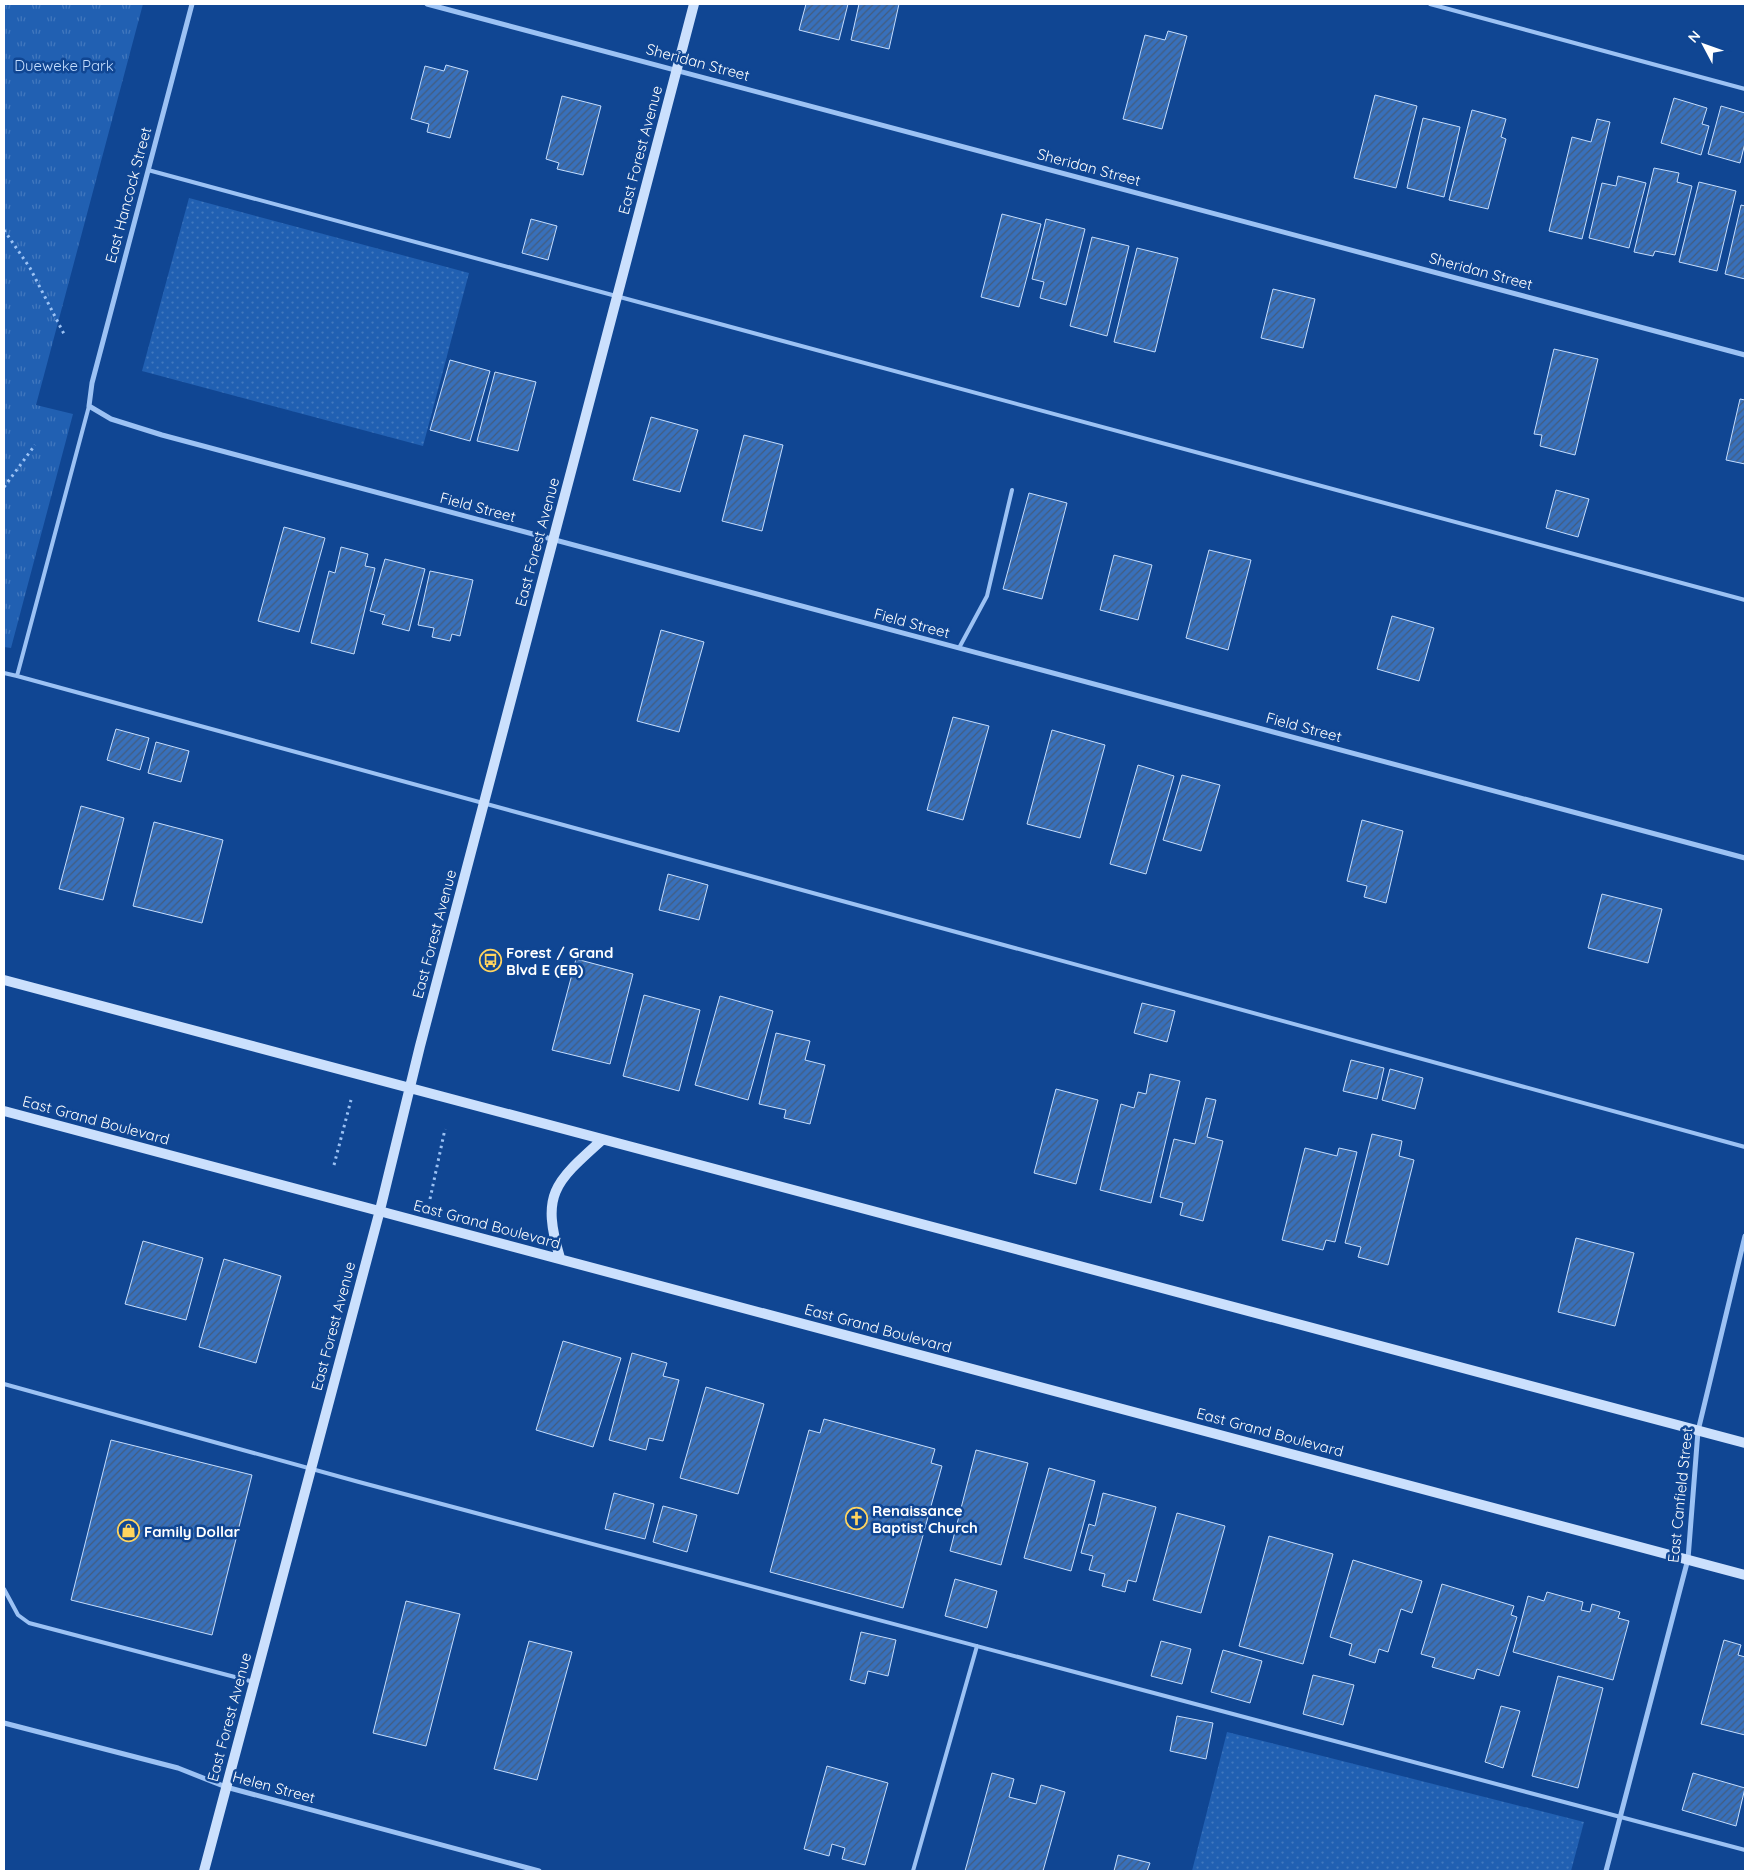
<svg xmlns="http://www.w3.org/2000/svg" width="1749" height="1875" font-family="Quicksand,sans-serif">
  <defs>
    <pattern id="grass-dots" width="8" height="8" patternUnits="userSpaceOnUse" patternTransform="scale(1.25)"><rect width="8" height="8" fill="#2160b2"/><path d="M2 2h.1M6 6h.1" fill="none" stroke="#4278be" stroke-width="1.8" stroke-linecap="round"/></pattern>
    <pattern id="park-tufts" width="24" height="20" patternUnits="userSpaceOnUse" patternTransform="scale(1.25)"><rect width="24" height="20" fill="#2160b2"/><path d="M3 7l-1-3M5 7V3M7 7l1-3M15 17l-1-3M17 17v-4M19 17l1-3" fill="none" stroke="#4278be"/></pattern>
    <pattern id="building-hatch" width="6" height="6" patternUnits="userSpaceOnUse" patternTransform="scale(1.25)"><rect width="6" height="6" fill="#3870bb"/><path d="M-1 1l2-2M0 6l6-6M5 7l2-2" fill="none" stroke="#435c7e"/></pattern>
  </defs>
  <rect width="100%" height="100%" fill="#104693"/>
  <path fill="url(#grass-dots)" d="M189,198L469,273L423,446L142,371Z
    M1227,1732L1584,1822L1571,1871H1192Z"/>
  <path fill="url(#park-tufts)" d="M4,4H143L36,405L73,414L11,648L4,647Z"/>
  <path fill="url(#building-hatch)" stroke="#c4ddfe" d="M806,4H848L839,40L799,30Z
    M859,4H899L889,49L851,40Z
    M1168,31L1187,36L1162,129L1123,119L1145,35L1165,40Z
    M446,65L468,71L450,138L427,132L429,124L411,119L425,66L444,71Z
    M1375,95L1417,106L1396,188L1354,178Z
    M562,96L601,106L583,175L557,169L559,163L546,159Z
    M1674,98L1707,108L1702,124L1709,126L1701,155L1661,143Z
    M1721,106L1745,113V143L1740,163L1708,154Z
    M1472,110L1506,119L1501,137L1506,139L1488,209L1449,200Z
    M1423,118L1460,127L1444,197L1407,188Z
    M1597,119L1610,122L1582,239L1549,231L1572,137L1591,142Z
    M1654,168L1679,173L1677,182L1692,186L1675,255L1655,251L1653,256L1634,252Z
    M1618,176L1646,183L1629,248L1589,238L1602,183L1616,186Z
    M1699,182L1736,191L1717,271L1679,262Z
    M1741,205L1745,206V279L1725,274Z
    M1002,214L1041,224L1019,307L981,297Z
    M531,219L557,226L548,260L522,253Z
    M1046,219L1085,229L1066,305L1040,298L1044,282L1032,279Z
    M1092,237L1129,246L1107,336L1070,326Z
    M1137,248L1178,258L1155,352L1114,342Z
    M1273,289L1315,299L1303,348L1261,338Z
    M1554,349L1598,359L1575,455L1540,446L1542,435L1534,434Z
    M450,360L490,371L470,441L430,430Z
    M495,372L536,382L518,451L477,441Z
    M1740,399L1745,400V464L1726,460Z
    M651,417L698,430L680,492L633,480Z
    M744,435L783,445L762,531L722,521Z
    M1556,490L1589,499L1578,537L1546,528Z
    M1029,493L1067,503L1042,599L1003,589Z
    M284,527L325,538L299,632L258,621Z
    M341,547L368,554L365,566L375,568L354,654L311,643L329,571L335,573Z
    M1209,550L1251,560L1228,650L1186,638Z
    M1114,555L1152,565L1138,620L1100,610Z
    M385,559L425,569L409,631L382,624L385,615L370,611Z
    M430,571L473,580L460,636L452,634L450,641L432,637L434,628L418,625Z
    M1392,616L1434,628L1419,681L1377,669Z
    M661,630L704,642L679,732L637,721Z
    M953,717L989,726L963,820L927,810Z
    M116,729L149,738L140,770L107,760Z
    M1052,730L1105,745L1080,838L1027,824Z
    M156,742L189,751L181,782L148,773Z
    M1138,765L1174,776L1146,874L1110,864Z
    M1182,775L1220,785L1201,851L1163,840Z
    M81,806L124,818L103,900L59,889Z
    M1362,820L1403,831L1386,903L1364,897L1367,886L1347,881Z
    M154,822L223,840L202,923L133,906Z
    M668,874L708,885L699,920L659,910Z
    M1602,894L1662,909L1648,963L1588,948Z
    M576,959L633,974L610,1064L552,1050Z
    M644,995L700,1010L679,1091L623,1076Z
    M720,996L773,1011L748,1100L695,1085Z
    M1142,1003L1175,1011L1167,1042L1134,1033Z
    M776,1033L810,1041L805,1060L825,1065L810,1124L784,1118L786,1110L759,1104Z
    M1351,1060L1384,1068L1377,1099L1343,1091Z
    M1390,1069L1423,1078L1415,1109L1382,1100Z
    M1150,1074L1180,1081L1151,1203L1100,1190L1121,1104L1134,1108L1138,1092L1146,1094Z
    M1056,1089L1098,1100L1076,1184L1034,1173Z
    M1206,1098L1216,1100L1207,1137L1223,1141L1203,1221L1180,1215L1183,1203L1160,1197L1174,1139L1195,1144Z
    M1372,1134L1402,1141L1399,1156L1414,1160L1388,1265L1358,1257L1361,1247L1345,1243Z
    M1305,1148L1337,1156L1339,1148L1357,1152L1335,1242L1326,1240L1323,1250L1282,1240Z
    M1576,1238L1634,1253L1615,1326L1558,1312Z
    M143,1241L203,1258L186,1320L125,1304Z
    M224,1259L281,1276L256,1363L199,1347Z
    M563,1341L621,1358L593,1447L536,1430Z
    M632,1353L667,1363L663,1376L679,1380L663,1441L649,1438L646,1450L609,1440Z
    M706,1387L764,1404L738,1494L680,1478Z
    M824,1419L935,1449L931,1463L942,1466L903,1608L770,1572L809,1430L820,1433Z
    M111,1440L252,1475L212,1635L71,1600Z
    M976,1450L1028,1463L1001,1565L950,1551Z
    M1049,1468L1095,1481L1071,1571L1024,1558Z
    M614,1493L654,1504L645,1539L605,1529Z
    M1103,1493L1156,1507L1136,1582L1128,1580L1125,1592L1102,1586L1105,1574L1089,1570L1093,1556L1081,1553L1089,1524L1095,1526Z
    M663,1506L697,1515L687,1552L653,1542Z
    M1177,1513L1225,1526L1201,1613L1153,1600Z
    M1269,1536L1333,1554L1303,1664L1239,1646Z
    M1353,1560L1422,1581L1412,1613L1401,1609L1388,1652L1379,1649L1375,1663L1349,1655L1352,1644L1330,1637Z
    M955,1579L997,1591L987,1628L945,1616Z
    M1442,1584L1514,1606L1511,1615L1517,1617L1499,1676L1477,1669L1474,1679L1432,1667L1435,1658L1421,1654Z
    M1547,1592L1583,1602L1581,1610L1590,1612L1592,1604L1620,1612L1618,1618L1629,1621L1613,1680L1513,1652L1528,1596L1544,1601Z
    M406,1601L460,1614L426,1746L373,1733Z
    M861,1632L896,1640L888,1676L868,1671L865,1684L850,1680Z
    M1724,1640L1741,1645L1738,1655L1745,1657V1735L1701,1724Z
    M529,1641L572,1652L537,1780L494,1769Z
    M1161,1641L1191,1649L1182,1684L1151,1676Z
    M1223,1650L1262,1661L1250,1703L1211,1692Z
    M1313,1675L1354,1685L1343,1725L1303,1714Z
    M1558,1676L1603,1688L1578,1788L1532,1776Z
    M1501,1706L1520,1711L1503,1768L1485,1762Z
    M1177,1716L1213,1723L1206,1759L1170,1751Z
    M827,1766L888,1783L865,1865L842,1859L845,1848L832,1844L829,1856L804,1849Z
    M992,1773L1014,1779L1009,1797L1036,1804L1041,1785L1065,1792L1043,1871H965Z
    M1693,1773L1745,1788L1736,1826L1682,1810Z
    M1118,1855L1150,1863L1147,1871H1114Z"/>
  <g fill="none" stroke-linecap="round" stroke-linejoin="round">
    <path stroke="#9cc2f4" stroke-width="3" stroke-dasharray="2.5 4" stroke-linecap="butt" d="M4,230L30,268L64,334
      M4,487L35,445
      M334,1165L351,1100
      M430,1199L445,1129"/>
    <path stroke="#9cc2f4" stroke-width="4" d="M1430,4L1745,89
      M148,170L1745,600
      M89,406L17,676L1745,1147
      M959,648L987,596L1012,490
      M4,673L17,676
      M4,1384L359,1482L1745,1850
      M4,1589L18,1615L29,1623L254,1682
      M913,1871L977,1646"/>
    <path stroke="#9cc2f4" stroke-width="5" d="M192,4L92,383L89,406L111,419L162,435L1745,858
      M427,4L1745,355
      M4,1723L178,1768L226,1787L539,1871
      M1606,1871L1688,1559L1698,1431L1745,1236"/>
    <path stroke="#cbe0fd" stroke-width="10" d="M4,980L1745,1443
      M4,1111L1745,1575
      M560,1258C541,1194 554,1183 602,1140
      M204,1871L380,1210L420,1046L694,4"/>
  </g>
  <defs>
    <symbol id="bus-ring" viewBox="-11 -11 22 22"><circle r="9.5" fill="#104693" stroke="#ffd45e" stroke-width="1.5"/><path d="M-5-6H5V4H4V6H2V4H-2V6H-4V4H-5ZM-3.5-4V0h7V-4ZM-3.5 1.2v1.5H-2V1.2ZM2 1.2v1.5H3.5V1.2Z" fill="#ffd45e"/></symbol>
    <symbol id="church-ring" viewBox="-11 -11 22 22"><circle r="9.5" fill="#104693" stroke="#ffd45e" stroke-width="1.5"/><path d="M-1.2-6h2.4v3.5h3.3v2.4h-3.3V6h-2.4V-.1h-3.3v-2.4h3.3Z" fill="#ffd45e"/></symbol>
    <symbol id="shop-ring" viewBox="-11 -11 22 22"><circle r="9.5" fill="#104693" stroke="#ffd45e" stroke-width="1.5"/><path d="M-5-2.5h2.3a2.7 3.5 0 0 1 5.4 0H5L5.5 6h-11ZM-1.5-2.5h3a1.5 2.3 0 0 0-3 0Z" fill="#ffd45e"/></symbol>
  </defs>
  <g fill-rule="evenodd">
    <use href="#bus-ring" x="478" y="948" width="25" height="25"/>
    <use href="#church-ring" x="844" y="1506" width="25" height="25"/>
    <use href="#shop-ring" x="116" y="1518" width="25" height="25"/>
  </g>
  <g text-anchor="middle" dominant-baseline="central" stroke-width="5" stroke-linejoin="round" paint-order="stroke">
    <g font-size="15" fill="#fff" stroke="#104693">
      <text transform="translate(698 62) rotate(15)">Sheridan Street</text>
      <text transform="translate(640 150) rotate(-75)">East Forest Avenue</text>
      <text transform="translate(1089 167) rotate(15)">Sheridan Street</text>
      <text transform="translate(128 195) rotate(-75)">East Hancock Street</text>
      <text transform="translate(1481 271) rotate(15)">Sheridan Street</text>
      <text transform="translate(478 507) rotate(15)">Field Street</text>
      <text transform="translate(537 542) rotate(-75)">East Forest Avenue</text>
      <text transform="translate(912 623) rotate(15)">Field Street</text>
      <text transform="translate(1304 727) rotate(15)">Field Street</text>
      <text transform="translate(434 934) rotate(-75)">East Forest Avenue</text>
      <text transform="translate(96 1120) rotate(15)">East Grand Boulevard</text>
      <text transform="translate(487 1224) rotate(15)">East Grand Boulevard</text>
      <text transform="translate(333 1326) rotate(-75)">East Forest Avenue</text>
      <text transform="translate(878 1328) rotate(15)">East Grand Boulevard</text>
      <text transform="translate(1270 1432) rotate(15)">East Grand Boulevard</text>
      <text transform="translate(1680 1495) rotate(-84)">East Canfield Street</text>
      <text transform="translate(229 1717) rotate(-75)">East Forest Avenue</text>
      <text transform="translate(274 1787) rotate(15)">Helen Street</text>
    </g>
    <g font-size="15" fill="#c4ddfe" stroke="#104693">
      <text x="64" y="65">Dueweke Park</text>
    </g>
    <g font-size="15" font-weight="bold" fill="#fff" stroke="#104693" text-anchor="start">
      <text x="506" y="952">Forest / Grand<tspan x="506" dy="17">Blvd E (EB)</tspan></text>
      <text x="872" y="1510">Renaissance<tspan x="872" dy="17">Baptist Church</tspan></text>
      <text x="144" y="1531">Family Dollar</text>
    </g>
  </g>
  <rect width="1749" height="1875" fill="none" stroke="#ffffff" stroke-width="10"/>
  <g transform="translate(1704 45) rotate(311)" stroke="#104693" stroke-width="4" paint-order="stroke">
  <path d="M0-4L9 19L0 12L-9 19Z" fill="#ffffff"/>
  <text y="-8" font-size="14" font-weight="bold" text-anchor="middle" fill="#ffffff">N</text>
  </g>
</svg>
